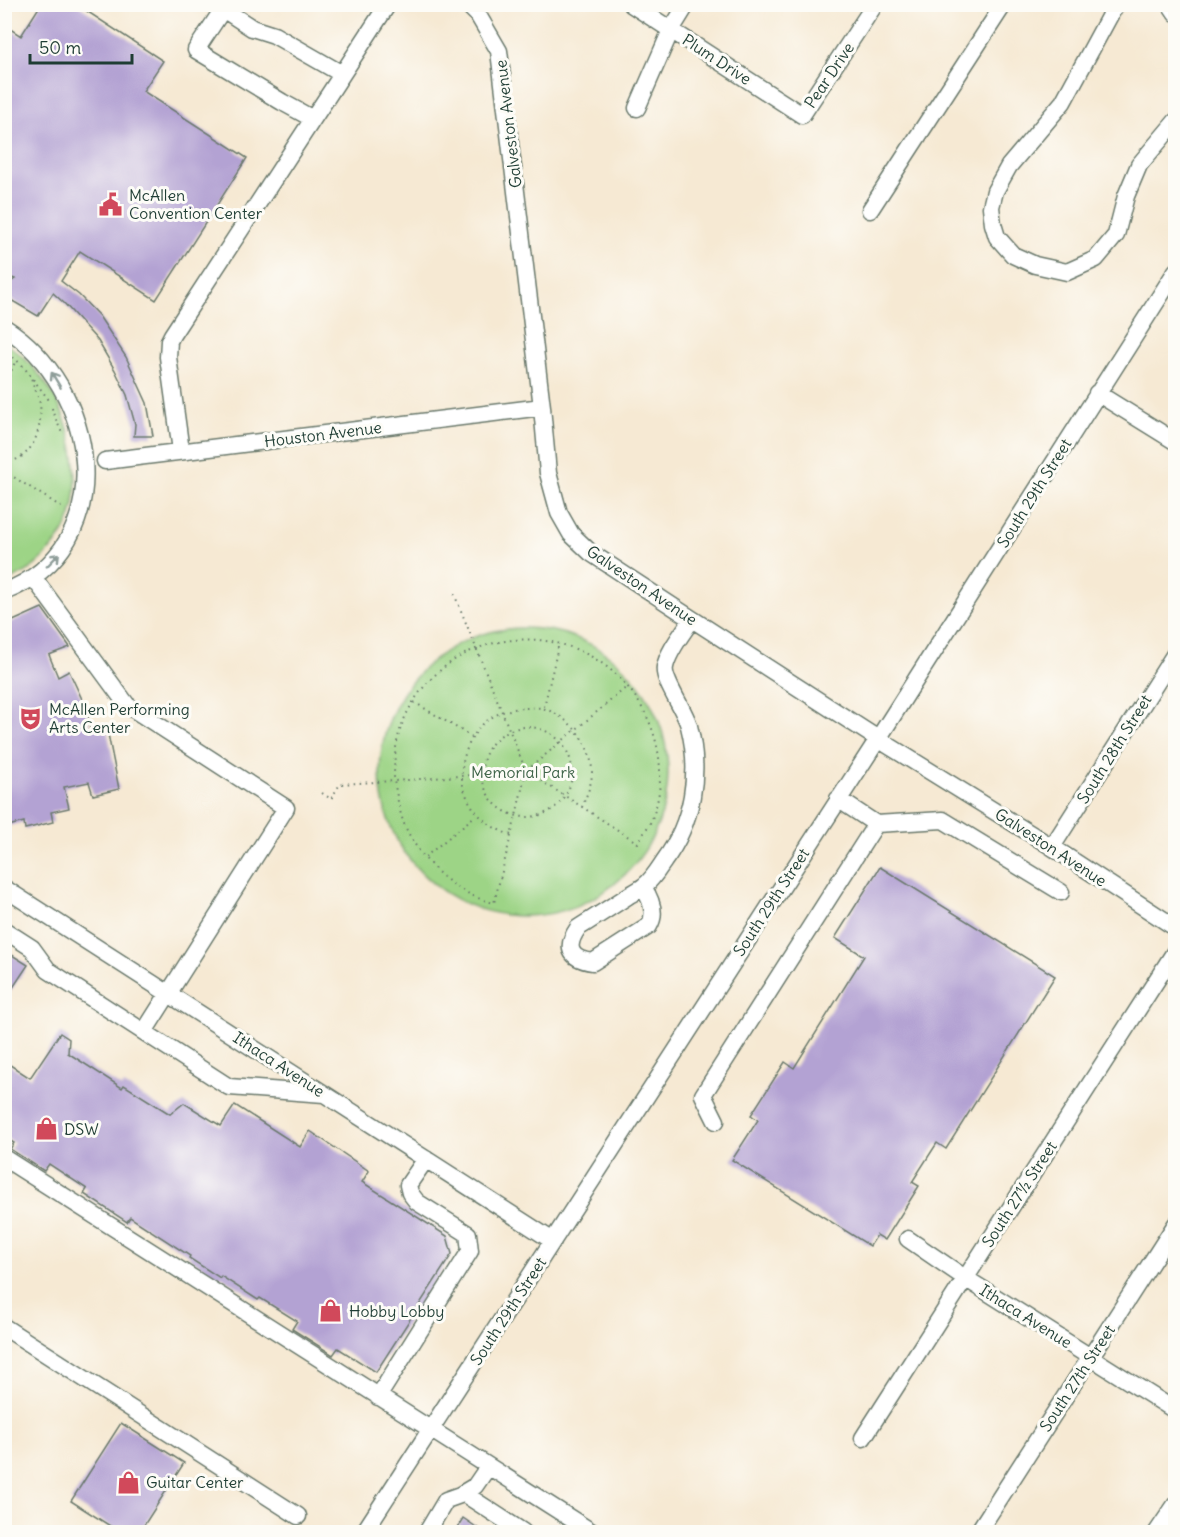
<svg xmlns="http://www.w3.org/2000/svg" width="1180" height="1537" font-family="Delius,sans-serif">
  <rect width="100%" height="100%" fill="#fdfcf7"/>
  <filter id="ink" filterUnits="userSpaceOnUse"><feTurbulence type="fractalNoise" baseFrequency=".0167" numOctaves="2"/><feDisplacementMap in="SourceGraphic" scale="12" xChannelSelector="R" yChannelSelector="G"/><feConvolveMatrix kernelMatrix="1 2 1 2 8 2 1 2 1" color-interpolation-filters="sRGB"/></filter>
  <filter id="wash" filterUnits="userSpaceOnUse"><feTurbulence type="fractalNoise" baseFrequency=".008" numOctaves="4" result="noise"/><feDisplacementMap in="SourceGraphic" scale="24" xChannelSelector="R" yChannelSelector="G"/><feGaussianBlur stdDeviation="1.35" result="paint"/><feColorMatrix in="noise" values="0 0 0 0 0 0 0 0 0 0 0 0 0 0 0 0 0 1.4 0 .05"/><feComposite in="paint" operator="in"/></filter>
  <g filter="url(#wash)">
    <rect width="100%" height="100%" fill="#f6e9d3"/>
    <path fill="#9dd486" stroke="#5e885d" stroke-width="1.5" d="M4,342C22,354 37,370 49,388C74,423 87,495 63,533C54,546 42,561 29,570C22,575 12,579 4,583Z
      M380 772a144 144 0 1 1 288 0a144 144 0 1 1-288 0Z"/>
    <g id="blocks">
      <path fill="#b3a2d3" d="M41,4H76L163,61L143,91L247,158L156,300L80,251L61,281L79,295L99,316L126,357L147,403L153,436H134L135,424L127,395L115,370L98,341L64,303L53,293L38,316L4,296V287L15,279L4,275V25L21,36Z
        M42,608L70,647L49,655L58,677L69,671L87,710L90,728L106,724L119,789L93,795L89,782L64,787L69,808L51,812L53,822L25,829L24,822L4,827V625Z
        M880,867L1055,976L946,1149L937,1143L912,1182L919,1186L885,1240L877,1235L870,1246L732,1160L758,1120L751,1115L785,1062L794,1068L864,956L835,938Z
        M4,950L28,965L4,1001Z
        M60,1033L69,1039L68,1053L122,1088L124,1085L170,1114L184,1103L221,1126L235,1105L300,1147L310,1131L369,1171L362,1182L447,1236L452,1254L376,1372L338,1348L333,1355L292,1329L297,1321L260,1298L258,1300L221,1276L220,1278L189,1258L190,1256L130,1217L127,1222L84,1194L87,1189L49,1164L44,1171L10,1149L14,1143L4,1137V1061L30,1078Z
        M121,1423L184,1463L139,1533H121L71,1501Z
        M463,1518L485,1533H454Z"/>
    </g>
  </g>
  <g filter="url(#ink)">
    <use href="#blocks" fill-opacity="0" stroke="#6a796c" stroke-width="1.5"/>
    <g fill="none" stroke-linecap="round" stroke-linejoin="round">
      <defs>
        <path id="minor" d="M467,4L478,15L499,51L542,407L548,473L559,513L571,534L591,553L692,619L878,739L1052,847L1176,928
          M631,4L802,115L875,4
          M1116,4L1063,102L1009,166L995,191L991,207L993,224L997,237L1013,255L1035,265L1067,272L1096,259L1116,235L1126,196L1139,165L1176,121
          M1170,4L1176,13
          M637,108L671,30L687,4
          M313,119L282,102L196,50L223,9L252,28L274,35L342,74
          M870,210L1004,4
          M4,327C98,386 124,546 4,592
          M1097,393L1176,442
          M181,451L168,357L169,341L172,335L388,4
          M105,461L542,407
          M33,577L127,705L286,808L144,1032
          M838,799L876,824L943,820L1061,892
          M1052,847L1176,652
          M643,887C651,899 657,913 649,926L593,962C569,959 565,947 578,928C594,918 611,907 628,896C633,893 639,890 644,886C652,880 658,870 664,861C693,822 701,773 689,726C685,710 662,680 665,667C668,651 683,633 692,619
          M4,888L553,1241
          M4,930L32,948L48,970L229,1087L324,1094
          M716,1121L703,1095L876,824
          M4,1158L592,1532
          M908,1239L965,1278L1176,1411
          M4,1327L298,1516
          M378,1397L470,1251L468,1234L417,1202L410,1193L408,1185L426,1159
          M863,1438L1176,950
          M463,1493L523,1532
          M364,1532L878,739L1176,271
          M427,1532L446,1500L460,1495L475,1486L488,1467
          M978,1532L1176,1224
          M1157,1532L1176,1504"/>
      </defs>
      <use href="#minor" stroke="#6a796c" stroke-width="19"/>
      <path stroke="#6a796c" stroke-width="2" stroke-dasharray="1.5 4.5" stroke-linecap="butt" d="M4,349L23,366L49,400
        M4,387L16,360
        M52,408L53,413L62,433
        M4,462C33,462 43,427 40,404C38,394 33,386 31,377
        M4,471L63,508
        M414,702L472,737
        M544,707L559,643
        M482 772a45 45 0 1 1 90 0a45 45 0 1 1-90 0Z
        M526,771L638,843C642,836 646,830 650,823C666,789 662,745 645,713C592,611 447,616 403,722C395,741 394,761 394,781L526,771L628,686
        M322,793L331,799L340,784L394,781C397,795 399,812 405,826C421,862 455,894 494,903L516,816L526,771L453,591
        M511,835C487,827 469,810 463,785C460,771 463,757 469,744C480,720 501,708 527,708C533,708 540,707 545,709C571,718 592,744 592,772C592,785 586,796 582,807
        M425,857L476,815"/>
      <use href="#minor" stroke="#fff" stroke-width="16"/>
    </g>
    <defs><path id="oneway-shaft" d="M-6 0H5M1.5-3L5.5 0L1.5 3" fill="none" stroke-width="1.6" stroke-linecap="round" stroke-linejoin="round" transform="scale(1.5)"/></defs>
    <g stroke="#8f9e9a">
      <use href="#oneway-shaft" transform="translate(56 380) rotate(-121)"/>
      <use href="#oneway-shaft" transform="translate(53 560) rotate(-46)"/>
    </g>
  </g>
  <defs>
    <symbol id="civic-bare" viewBox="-9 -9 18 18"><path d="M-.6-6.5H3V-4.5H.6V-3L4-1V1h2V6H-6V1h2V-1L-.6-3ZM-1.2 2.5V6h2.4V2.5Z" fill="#d1495b" stroke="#fdfcf7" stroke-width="2.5" paint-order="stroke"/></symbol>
    <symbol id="theatre-bare" viewBox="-9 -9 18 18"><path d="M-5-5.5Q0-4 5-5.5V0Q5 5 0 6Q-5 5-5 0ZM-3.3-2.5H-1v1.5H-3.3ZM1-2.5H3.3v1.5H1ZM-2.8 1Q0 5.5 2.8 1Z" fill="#d1495b" stroke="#fdfcf7" stroke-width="2.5" paint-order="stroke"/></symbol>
    <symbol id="shop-bare" viewBox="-9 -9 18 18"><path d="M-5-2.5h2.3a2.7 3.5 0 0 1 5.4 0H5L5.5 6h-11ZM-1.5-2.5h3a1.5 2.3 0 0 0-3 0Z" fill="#d1495b" stroke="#fdfcf7" stroke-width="2.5" paint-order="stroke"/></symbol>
  </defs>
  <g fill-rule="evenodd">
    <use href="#civic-bare" x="94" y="188" width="33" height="33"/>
    <use href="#theatre-bare" x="14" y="702" width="33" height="33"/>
    <use href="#shop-bare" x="30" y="1112" width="33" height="33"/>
    <use href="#shop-bare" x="314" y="1294" width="33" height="33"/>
    <use href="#shop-bare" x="112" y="1466" width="33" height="33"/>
  </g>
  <g text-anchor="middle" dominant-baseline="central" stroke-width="6" stroke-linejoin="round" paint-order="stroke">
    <g font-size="16" fill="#1f3d34" stroke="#fdfcf7">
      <text transform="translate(717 59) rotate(33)">Plum Drive</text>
      <text transform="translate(829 75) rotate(-56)">Pear Drive</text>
      <text transform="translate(508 124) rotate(-97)">Galveston Avenue</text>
      <text transform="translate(323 434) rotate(-7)">Houston Avenue</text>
      <text transform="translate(1034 493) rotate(-58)">South 29th Street</text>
      <text transform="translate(642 585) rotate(34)">Galveston Avenue</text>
      <text transform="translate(1114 749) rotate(-58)">South 28th Street</text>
      <text transform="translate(1051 847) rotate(33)">Galveston Avenue</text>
      <text transform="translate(771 902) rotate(-57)">South 29th Street</text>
      <text transform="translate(279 1064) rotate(33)">Ithaca Avenue</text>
      <text transform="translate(1019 1194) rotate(-57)">South 27½ Street</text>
      <text transform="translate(508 1311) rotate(-57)">South 29th Street</text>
      <text transform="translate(1026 1316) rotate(32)">Ithaca Avenue</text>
      <text transform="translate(1077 1378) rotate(-57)">South 27th Street</text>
    </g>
    <g font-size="16" fill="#1f3d34" stroke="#fdfcf7" text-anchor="start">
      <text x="129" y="195">McAllen<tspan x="129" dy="18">Convention Center</tspan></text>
      <text x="49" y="709">McAllen Performing<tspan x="49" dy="18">Arts Center</tspan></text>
      <text x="64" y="1129">DSW</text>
      <text x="349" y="1311">Hobby Lobby</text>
      <text x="146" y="1482">Guitar Center</text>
    </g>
    <g font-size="16" fill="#3e6348" stroke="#fdfcf7">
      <text x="523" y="772">Memorial Park</text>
    </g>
  </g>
  <rect width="1180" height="1537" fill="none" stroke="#fdfcf7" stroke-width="24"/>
  <path d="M30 54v9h102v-9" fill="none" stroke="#1f3d34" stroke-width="3"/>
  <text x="39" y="54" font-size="18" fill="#1f3d34" stroke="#fdfcf7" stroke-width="4.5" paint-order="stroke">50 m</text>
</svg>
